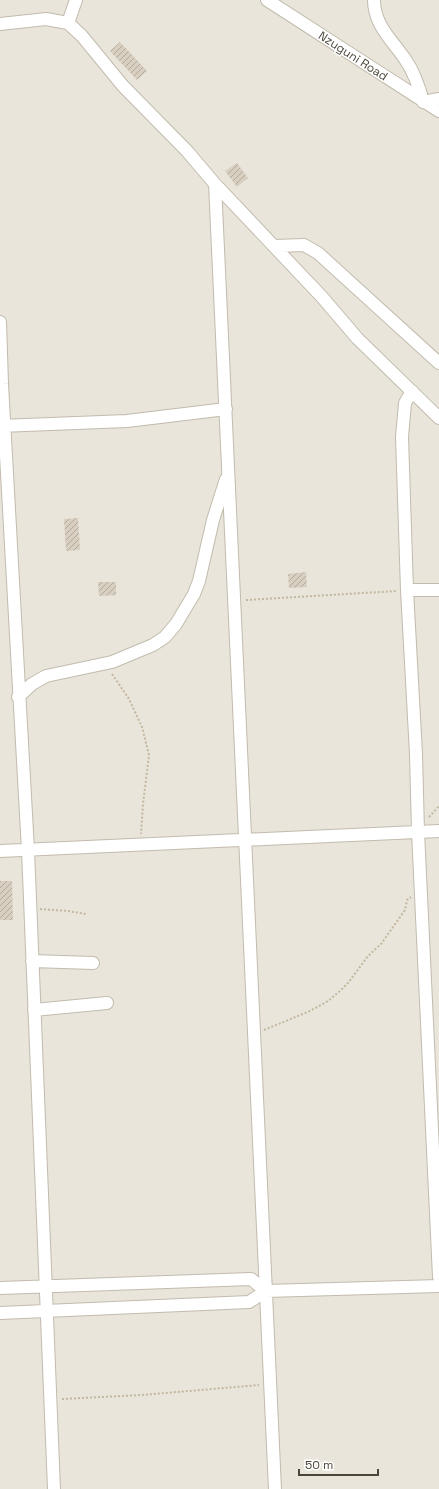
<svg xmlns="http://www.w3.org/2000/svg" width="439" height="1489" font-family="'Space Grotesk',sans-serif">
  <defs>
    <pattern id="building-hatch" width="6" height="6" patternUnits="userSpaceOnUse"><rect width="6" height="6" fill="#d8cfc1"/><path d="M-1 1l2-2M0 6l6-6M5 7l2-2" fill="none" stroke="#b1aa9e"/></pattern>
  </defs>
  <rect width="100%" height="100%" fill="#f6f3ec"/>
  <path fill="#eae5da" d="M0,0H439V1489H0Z"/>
  <path fill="url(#building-hatch)" d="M120,42L147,71L137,80L110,51Z
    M237,163L248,178L237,187L225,171Z
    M78,518L80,550L66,551L64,519Z
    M306,572L307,587L289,588L288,574Z
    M98,582H116V595L99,596Z
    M0,881H12L13,920H0Z"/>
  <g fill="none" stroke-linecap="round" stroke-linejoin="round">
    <defs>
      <path id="minor" d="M267,0L439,111
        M374,0C374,25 392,40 405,59C414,72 419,86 423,102L439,99
        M68,23L76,0
        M0,24L46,19L68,23L82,36L123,86L187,151L215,184L322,297L357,338L439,418
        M215,184L275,1489
        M274,246L304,245L318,253L439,363
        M0,322L2,384L28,850L54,1489
        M412,391L405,403L402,437L407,590L416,754L418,832L439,1277
        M0,426L127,421L226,409
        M407,590H439
        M18,697L32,684L46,676L112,662L153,645L165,637L176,624L194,594L199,581L213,520L226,479
        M0,851L439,831
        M32,961L93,963
        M34,1010L107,1003
        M0,1288L251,1279L266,1291
        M0,1313L249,1302L266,1291L439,1286"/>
    </defs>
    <use href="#minor" stroke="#c2bbae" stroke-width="14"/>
    <path stroke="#c4b79f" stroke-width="2" stroke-dasharray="2 2" stroke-linecap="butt" d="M246,600L397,591
      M112,674L129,699L142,727L149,755L143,804L141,834
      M429,817L439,806
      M40,909L68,911L86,914
      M264,1030L310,1011L328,1001L340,991L348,983L368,956L381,944L405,910L407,900L411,897
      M62,1399L142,1395L259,1385"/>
    <use href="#minor" stroke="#fff" stroke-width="12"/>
  </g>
  <g text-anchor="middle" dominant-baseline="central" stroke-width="3" stroke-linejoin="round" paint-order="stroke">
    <g font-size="12" fill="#4b4439" stroke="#fff">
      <text transform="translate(353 56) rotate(33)">Nzuguni Road</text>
    </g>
  </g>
  <path d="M299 1469v6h79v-6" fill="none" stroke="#4b4439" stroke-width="2"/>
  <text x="305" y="1469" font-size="12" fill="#4b4439" stroke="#ffffff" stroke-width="3" paint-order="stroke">50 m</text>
</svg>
